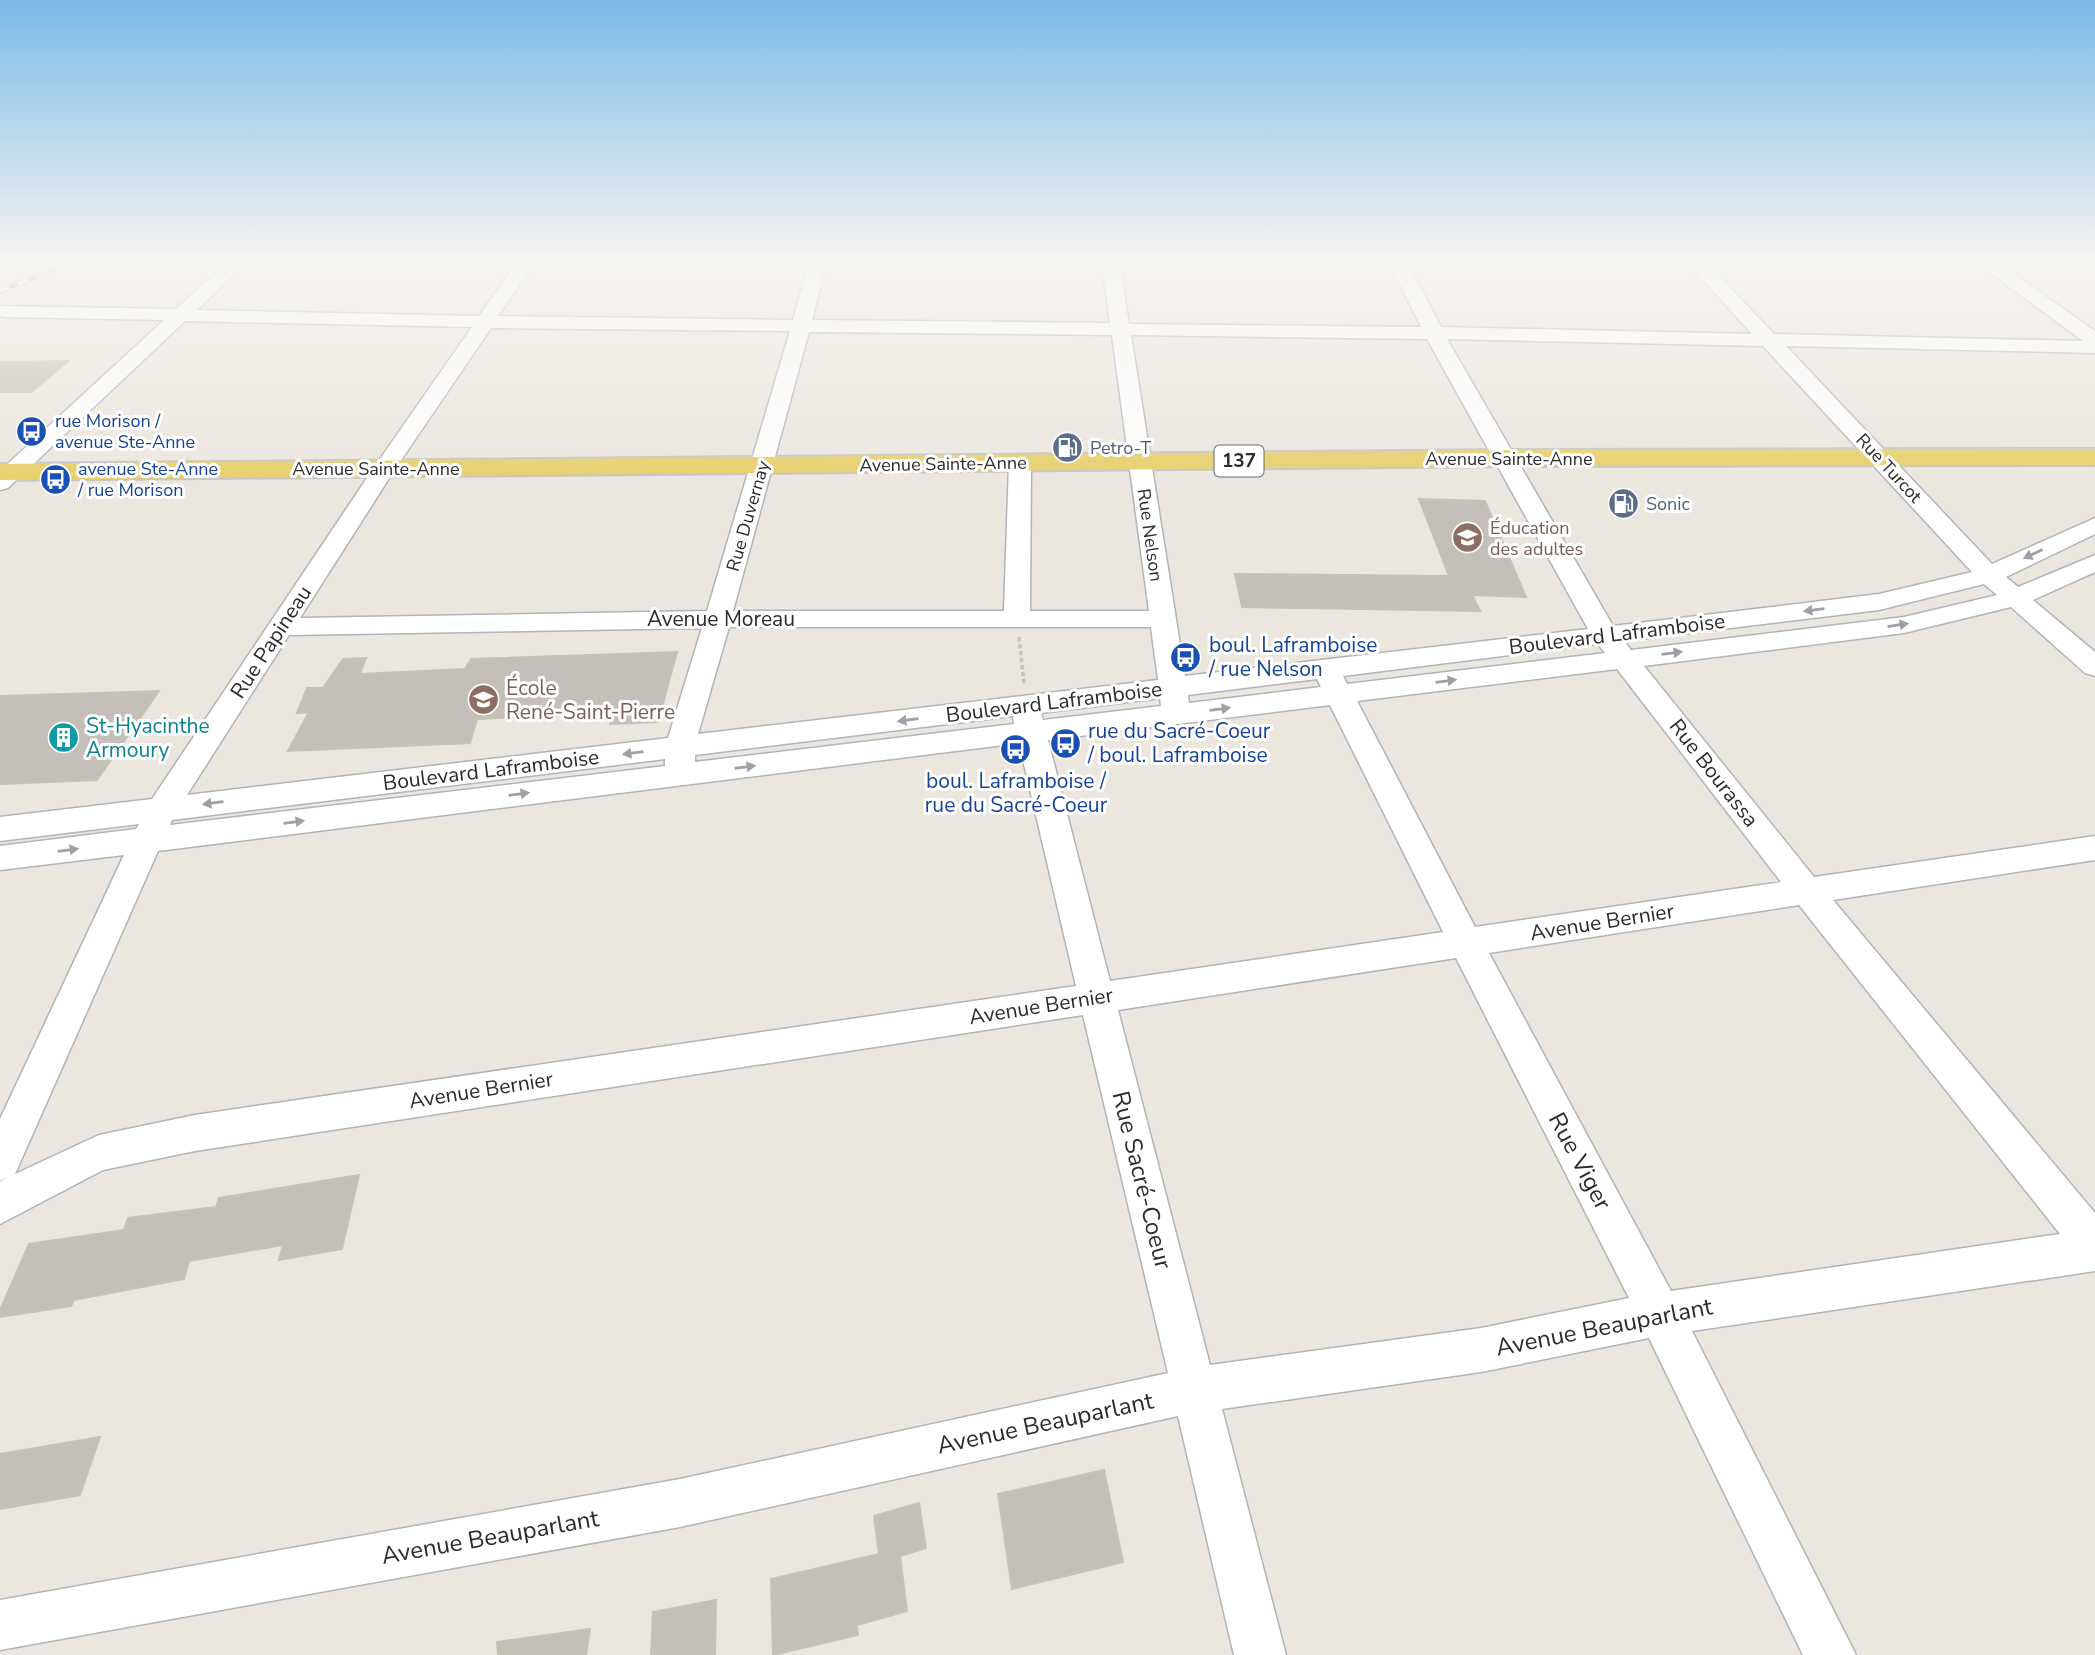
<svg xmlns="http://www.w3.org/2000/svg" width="2095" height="1655" font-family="'Nunito Sans',sans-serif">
  <rect width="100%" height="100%" fill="#ebe6de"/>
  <path fill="#c4c0b9" stroke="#c7c2b7" stroke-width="2" d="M68,361L32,392H0V362Z
    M1419,499L1485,501L1526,597L1472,595L1480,611L1242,607L1235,574L1449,576Z
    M677,652L658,722L610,724L614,713L477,719L470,743L288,751L309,712L297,713L307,688H323L343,659L366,658L360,674L465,669L471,659Z
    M159,691L97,780L0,784V696Z
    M359,1175L342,1249L279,1260L283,1245L189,1261L184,1279L74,1300L71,1306L0,1317V1310L29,1244L124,1230L128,1218L216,1207L219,1198Z
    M100,1437L80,1495L0,1509V1454Z
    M1104,1470L1123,1562L1012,1589L998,1494Z
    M919,1503L926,1548L900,1556L907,1611L857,1625L858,1635L773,1655L771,1579L879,1554L874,1516Z
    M716,1600L715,1655H651L653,1612Z
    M590,1629L586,1655H498L497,1642Z"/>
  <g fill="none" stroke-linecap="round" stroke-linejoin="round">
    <defs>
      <path id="minor" d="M232,258H251L197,310L479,316L520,258H538L498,316L793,320L810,258H828L812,320L1110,323L1101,258H1119L1129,324L1421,327L1387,258H1405L1441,327L1752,334L1683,258H1702L1774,334L2083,341L1970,258H1991L2095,331V353L1786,346L1992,564L2095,518V534L2006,577L2018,587L2095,555V572L2033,600L2095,652V676L2085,673L2011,607L1904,633L1644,666L1814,877L2095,836V860L1833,900L2095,1213V1271L1692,1331L1856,1655H1803L1649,1338L1481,1372L1222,1409L1286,1655H1234L1178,1416L680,1527L0,1650V1600L680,1479L1168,1373L1083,1015L195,1151L103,1170L0,1224V1182L8,1177L0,1181V1119L124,855L0,870V846L136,829L139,824L0,841V817L152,799L373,469L472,327L185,321L8,488L0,490V471L164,320L3,317L0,316V306L176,309ZM491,328L790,331L707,611L300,618L395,469ZM809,332L1112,335L1149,611H1030L1031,464L1028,459H1012L1009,464L1004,611H733ZM1131,335L1427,339L1588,629L1185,676ZM1447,339L1763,346L1972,572L1879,594L1613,626ZM1984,584L1997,595L1904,617L1631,650L1624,641L1879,610ZM729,627H1151L1158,680L698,734ZM702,628L668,738L187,795L289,635ZM1598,644L1605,653L1347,684L1343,676ZM1617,669L1781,882L1475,927L1357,701ZM1317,679L1321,687L1189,703L1188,695ZM1160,698L1161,706L1043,720L1041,713ZM1330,705L1443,932L1110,981L1048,740ZM1013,716L1014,724L695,762V755ZM1019,743L1076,986L195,1115L99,1135L15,1174L158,851ZM665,759V766L170,825L172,820ZM1799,905L2060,1234L1671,1291L1489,953ZM1456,958L1629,1298L1481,1328L1210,1365L1118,1010Z"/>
      <path id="major" d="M2095,449V465L1504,466L0,480V464L1504,450Z"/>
    </defs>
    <use href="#minor" stroke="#b1b3bd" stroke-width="3"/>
    <use href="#major" stroke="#c4c4c4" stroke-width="4"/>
    <path stroke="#c4c4c4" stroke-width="3.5" stroke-dasharray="4.5 2.5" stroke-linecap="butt" d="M1019,637L1024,684"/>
    <use href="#minor" fill="#fff" fill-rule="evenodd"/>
    <use href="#major" fill="#e7ce68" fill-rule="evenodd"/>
    <defs>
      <path id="rail" d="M0,291L82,258"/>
    </defs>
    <use href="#rail" stroke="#a1a3b3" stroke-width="5"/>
    <use href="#rail" stroke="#fff" stroke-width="3.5" stroke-dasharray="10" stroke-linecap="butt"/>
  </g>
  <defs><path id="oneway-solid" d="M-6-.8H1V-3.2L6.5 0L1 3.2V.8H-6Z" transform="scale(1.75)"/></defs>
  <g fill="#a0a0a0">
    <use href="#oneway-solid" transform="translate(2033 554) rotate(155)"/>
    <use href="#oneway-solid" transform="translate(1814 610) rotate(173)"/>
    <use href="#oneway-solid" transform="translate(1898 625) rotate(-9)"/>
    <use href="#oneway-solid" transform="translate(1672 653) rotate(-7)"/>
    <use href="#oneway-solid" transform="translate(1446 681) rotate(-7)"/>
    <use href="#oneway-solid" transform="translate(1220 709) rotate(-7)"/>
    <use href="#oneway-solid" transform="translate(908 720) rotate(173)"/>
    <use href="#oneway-solid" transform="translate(633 753) rotate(173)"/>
    <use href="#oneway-solid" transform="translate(745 767) rotate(-7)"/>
    <use href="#oneway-solid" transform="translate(519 794) rotate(-7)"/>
    <use href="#oneway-solid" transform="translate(213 803) rotate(173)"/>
    <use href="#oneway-solid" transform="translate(294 822) rotate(-7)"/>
    <use href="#oneway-solid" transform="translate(68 850) rotate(-7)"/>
  </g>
  <linearGradient id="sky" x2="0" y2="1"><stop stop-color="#7bbbe7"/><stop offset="0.53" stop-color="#f6f4f0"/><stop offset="1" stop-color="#f6f4f0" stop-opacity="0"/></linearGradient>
  <rect width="2095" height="490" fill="url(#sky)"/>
  <defs>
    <symbol id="bus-disc" viewBox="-11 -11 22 22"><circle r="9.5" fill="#1a4fb4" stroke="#fff"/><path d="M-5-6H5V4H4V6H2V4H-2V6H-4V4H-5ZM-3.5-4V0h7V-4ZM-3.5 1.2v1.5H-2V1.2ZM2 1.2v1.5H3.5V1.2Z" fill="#fff"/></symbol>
    <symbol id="fuel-disc" viewBox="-11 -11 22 22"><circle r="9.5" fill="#5c6f8a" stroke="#fff"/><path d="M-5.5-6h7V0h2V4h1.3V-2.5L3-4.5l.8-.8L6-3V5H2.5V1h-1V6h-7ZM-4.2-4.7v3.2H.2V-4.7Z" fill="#fff"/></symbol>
    <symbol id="school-disc" viewBox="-11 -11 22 22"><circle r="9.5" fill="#8d6e63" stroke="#fff"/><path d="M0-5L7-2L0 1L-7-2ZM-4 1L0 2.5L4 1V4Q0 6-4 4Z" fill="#fff"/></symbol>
    <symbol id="building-disc" viewBox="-11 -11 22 22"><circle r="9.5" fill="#0f9aa8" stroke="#fff"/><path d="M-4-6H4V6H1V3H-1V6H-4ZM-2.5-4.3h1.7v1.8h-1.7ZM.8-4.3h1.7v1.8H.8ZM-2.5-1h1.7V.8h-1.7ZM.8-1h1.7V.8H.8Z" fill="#fff"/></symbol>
  </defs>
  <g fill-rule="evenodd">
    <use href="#bus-disc" x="14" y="414" width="35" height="35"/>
    <use href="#fuel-disc" x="1050" y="430" width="35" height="35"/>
    <use href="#bus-disc" x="38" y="462" width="35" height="35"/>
    <use href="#fuel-disc" x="1606" y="486" width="35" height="35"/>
    <use href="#school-disc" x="1450" y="520" width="35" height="35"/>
    <use href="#bus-disc" x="1168" y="640" width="35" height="35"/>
    <use href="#school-disc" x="466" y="682" width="35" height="35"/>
    <use href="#building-disc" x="46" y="720" width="35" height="35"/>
    <use href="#bus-disc" x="1048" y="726" width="35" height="35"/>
    <use href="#bus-disc" x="998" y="732" width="35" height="35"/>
  </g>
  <g text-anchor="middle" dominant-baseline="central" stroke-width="6" stroke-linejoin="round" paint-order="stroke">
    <g font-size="18" fill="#164399" stroke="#fff" text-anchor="start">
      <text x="55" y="421">rue Morison /<tspan x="55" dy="21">avenue Ste-Anne</tspan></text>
      <text x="78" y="469">avenue Ste-Anne<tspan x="78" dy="21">/ rue Morison</tspan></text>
    </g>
    <g font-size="18" fill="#4e5e75" stroke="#fff" text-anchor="start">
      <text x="1090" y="448">Petro-T</text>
      <text x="1646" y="504">Sonic</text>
    </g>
    <g font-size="18" fill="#2b2b2b" stroke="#fff">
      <text x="1509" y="459">Avenue Sainte-Anne</text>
      <text transform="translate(943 464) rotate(-1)">Avenue Sainte-Anne</text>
      <text transform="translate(1889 468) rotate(47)">Rue Turcot</text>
      <text x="376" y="469">Avenue Sainte-Anne</text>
      <text transform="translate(748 516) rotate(-74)">Rue Duvernay</text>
      <text transform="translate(1150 535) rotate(82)">Rue Nelson</text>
    </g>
    <g font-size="18" fill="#785e54" stroke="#fff" text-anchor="start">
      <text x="1490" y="528">Éducation<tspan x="1490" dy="21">des adultes</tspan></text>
    </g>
    <rect fill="#fff" stroke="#6b6b6b" stroke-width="2" x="1214.5" y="445.5" width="49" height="31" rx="5"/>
    <g font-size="19" font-weight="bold" fill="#2b2b2b">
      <text x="1239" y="461">137</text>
    </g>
    <g font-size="21" fill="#2b2b2b" stroke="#fff">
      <text x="721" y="619">Avenue Moreau</text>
      <text transform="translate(1617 634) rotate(-7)">Boulevard Laframboise</text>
      <text transform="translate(271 642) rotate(-57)">Rue Papineau</text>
      <text transform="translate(1054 702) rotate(-7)">Boulevard Laframboise</text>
      <text transform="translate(491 770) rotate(-7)">Boulevard Laframboise</text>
      <text transform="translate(1714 773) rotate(52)">Rue Bourassa</text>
      <text transform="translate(1602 922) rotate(-9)">Avenue Bernier</text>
      <text transform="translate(1041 1006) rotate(-9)">Avenue Bernier</text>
      <text transform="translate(481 1090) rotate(-9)">Avenue Bernier</text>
    </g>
    <g font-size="21" fill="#164399" stroke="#fff" text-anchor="start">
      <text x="1209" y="645">boul. Laframboise<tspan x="1209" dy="24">/ rue Nelson</tspan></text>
      <text x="1088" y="731">rue du Sacré-Coeur<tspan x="1088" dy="24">/ boul. Laframboise</tspan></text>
      <text x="1016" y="781" text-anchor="middle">boul. Laframboise /<tspan x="1016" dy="24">rue du Sacré-Coeur</tspan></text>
    </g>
    <g font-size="21" fill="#785e54" stroke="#fff" text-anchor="start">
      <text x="506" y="688">École<tspan x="506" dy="24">René-Saint-Pierre</tspan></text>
    </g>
    <g font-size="21" fill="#0d838f" stroke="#fff" text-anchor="start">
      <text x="86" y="726">St-Hyacinthe<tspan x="86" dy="24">Armoury</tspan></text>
    </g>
    <g font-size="24" fill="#2b2b2b" stroke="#fff">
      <text transform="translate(1580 1161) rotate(62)">Rue Viger</text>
      <text transform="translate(1142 1180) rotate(76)">Rue Sacré-Coeur</text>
      <text transform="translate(1604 1327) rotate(-11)">Avenue Beauparlant</text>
      <text transform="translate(1045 1423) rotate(-12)">Avenue Beauparlant</text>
      <text transform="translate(490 1537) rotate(-10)">Avenue Beauparlant</text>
    </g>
  </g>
</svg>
